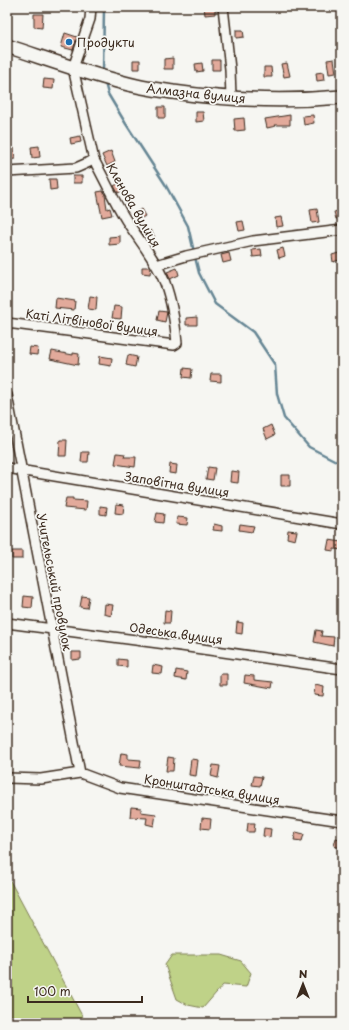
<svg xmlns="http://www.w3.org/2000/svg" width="349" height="1030" font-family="'Playpen Sans',sans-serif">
  <rect width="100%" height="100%" fill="#f6f6f2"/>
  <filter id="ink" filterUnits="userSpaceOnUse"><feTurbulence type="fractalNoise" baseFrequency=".025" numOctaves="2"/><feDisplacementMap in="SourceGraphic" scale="8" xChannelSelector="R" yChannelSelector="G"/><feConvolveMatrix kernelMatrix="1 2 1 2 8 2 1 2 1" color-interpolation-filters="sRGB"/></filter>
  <g filter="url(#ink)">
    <path fill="#bfd288" stroke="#7d7e53" d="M7,875L80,1012L86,1023H7Z
      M172,955H221L241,961L251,973L246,987L223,985L203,1008L188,1005L177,999L165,965Z"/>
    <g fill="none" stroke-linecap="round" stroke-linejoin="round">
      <path stroke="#668694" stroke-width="2.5" d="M103,72L104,7
        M105,83L108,94L126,124L165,184L188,226L194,252
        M195,257L199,273L215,304L253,332L275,365L277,394L284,418L309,447L342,464"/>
    </g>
    <path fill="#e2aa9b" stroke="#3b2a1e" d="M204,7H215V14L205,15Z
      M34,14H43L42,28L34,27Z
      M236,30H243L244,37L236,38Z
      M65,33L77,37L73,50L61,47Z
      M173,58V69H164V59Z
      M334,59L336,73L329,74L327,60Z
      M133,60H140V69H133Z
      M212,60H220V70H212Z
      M202,63L203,71L196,72L195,64Z
      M287,63L290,76L284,77L281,64Z
      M264,67H271L272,77H264Z
      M323,72L324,80L317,81L316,73Z
      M44,79L54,80L53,89L43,88Z
      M158,107H165V118H158Z
      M196,112H203L204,121L196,122Z
      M290,115V125H275L276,126L267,128L265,119Z
      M313,115L314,123L304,125L303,116Z
      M244,118L245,130L235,131L234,119Z
      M80,136L81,142L71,144L70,138Z
      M39,146L40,157L32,158L31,147Z
      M14,148L15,159L7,160V149Z
      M111,151L115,162L107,166L102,155Z
      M73,176H82V183H73Z
      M49,179H56L57,189L50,190Z
      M121,182L125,189L118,193L114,186Z
      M103,191L105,195L107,209L110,208L112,215L102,217L97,192Z
      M141,209L145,216L137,221L133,214Z
      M317,209L319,222L312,223L310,210Z
      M342,210V218L336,219L334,212Z
      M281,217L283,226L276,227L275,218Z
      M243,221L245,230L239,231L237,222Z
      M150,230L155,237L148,241L143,235Z
      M120,236V244L109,245V237Z
      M283,248L285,256L279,258L277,250Z
      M261,249L262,256L253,257L252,250Z
      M342,252V259L333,262L332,255Z
      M229,253L231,261L223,263L221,255Z
      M142,267H151L150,274L142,273Z
      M177,268L179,275L170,279L167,272Z
      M90,296L97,297L96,310L88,309Z
      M56,298L75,301L74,310L55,308Z
      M114,306L122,307L121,319L112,318Z
      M159,311L167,312L165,322L157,320Z
      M197,317V325H186V318Z
      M30,347L38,348L37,355L29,354Z
      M52,351L73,355V353L79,354L78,365L50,359Z
      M128,355L137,357L135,367L126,365Z
      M100,356L112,358L111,366L99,364Z
      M184,368L192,369L191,378L183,377Z
      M211,374H221V382L210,381Z
      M271,425L275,435L267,439L263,429Z
      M60,440H67L66,456H59Z
      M82,452H89L88,462H81Z
      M117,453L125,454L124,457H136L135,467L115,464Z
      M170,464L177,465L176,474L169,473Z
      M208,467L215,468L213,480L206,479Z
      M231,471L239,472L238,483L230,482Z
      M281,475H290V486H281Z
      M66,498H73V500L87,501L86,510L64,508Z
      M116,504L124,505L123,514L115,513Z
      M100,506L107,507L106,515L100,514Z
      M157,513L164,514L163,523L155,522Z
      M177,517L188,518L187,525L176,524Z
      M214,524L222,526V531L213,530Z
      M240,524L254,526L252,532L239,530Z
      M288,530L297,531L295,540L287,538Z
      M329,540L342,542V550L334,549V551L327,550Z
      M12,551H22V559H12Z
      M24,596L33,597L32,608L23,607Z
      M82,596L89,597L87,608L80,607Z
      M105,604L113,605L111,616L104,614Z
      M165,610L171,611L170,623H164Z
      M237,622L243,623L242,634L236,633Z
      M316,630L322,631L321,636L334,637L333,646L314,642Z
      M72,652H81V659L72,660Z
      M118,659L127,660V667L118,666Z
      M153,665L163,667L162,674L152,673Z
      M176,670L187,672L186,680L175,678Z
      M220,674H227V685H220Z
      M245,675L254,676V680L273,682L272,688L244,683Z
      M315,685L324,687L323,696L314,695Z
      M121,753L128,754V759L141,760L140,768L119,766Z
      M168,757L174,758L173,771H166Z
      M191,759L198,760L196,776L189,775Z
      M213,765L220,766L218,778L211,776Z
      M254,776L262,777L260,786L252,785Z
      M131,807L141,808V812L156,814L154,826L146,824L147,818L130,817Z
      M202,818L211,819L210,829L201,828Z
      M248,823H255L254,832H247Z
      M264,828L271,829L270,837L263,836Z
      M296,832L304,834L302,841L294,840Z
      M336,838L342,840L341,848L334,846Z"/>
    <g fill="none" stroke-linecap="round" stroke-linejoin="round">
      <defs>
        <path id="street" d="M91,7L90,19L73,68L94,160
          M223,7L230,69L231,97
          M7,172L76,168L94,160C105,180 114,201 126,220C139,240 156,260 165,283C172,302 175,322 177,343L174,345L7,323
          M156,265L186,256L253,241L342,230
          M7,395L80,773
          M7,468L342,524
          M7,623L181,646L342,669
          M80,773L120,788L342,821
          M7,778L41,779L80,773"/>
        <path id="secondary" d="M7,46C50,60 93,76 137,86C149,89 161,90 173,92C229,100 286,102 342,97"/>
      </defs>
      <use href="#street" stroke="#3b2a1e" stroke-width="12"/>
      <use href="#secondary" stroke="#3b2a1e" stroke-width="16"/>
      <use href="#street" stroke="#f6f6f2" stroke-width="9"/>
      <use href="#secondary" stroke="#f6f6f2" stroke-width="13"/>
    </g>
  </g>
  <circle fill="#1f6fb2" stroke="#f6f6f2" stroke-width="1.5" cx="69" cy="42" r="4"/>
  <g text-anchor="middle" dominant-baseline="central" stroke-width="3.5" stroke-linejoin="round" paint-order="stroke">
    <g font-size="12" fill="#3b2a1e" stroke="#f6f6f2" text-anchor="start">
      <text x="77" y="42">Продукти</text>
    </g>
    <g font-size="12" fill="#3b2a1e" stroke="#f6f6f2">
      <text transform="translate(196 93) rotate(6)">Алмазна вулиця</text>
      <text transform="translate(134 205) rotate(60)">Кленова вулиця</text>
      <text transform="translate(92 322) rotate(8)">Каті Літвінової вулиця</text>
      <text transform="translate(177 484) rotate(9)">Заповітна вулиця</text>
      <text transform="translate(55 582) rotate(79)">Учительський провулок</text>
      <text transform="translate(176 633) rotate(8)">Одеська вулиця</text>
      <text transform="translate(212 789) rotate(9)">Кронштадтська вулиця</text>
    </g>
  </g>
  <rect width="349" height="1030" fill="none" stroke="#f6f6f2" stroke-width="24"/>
  <rect x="12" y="12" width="325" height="1006" fill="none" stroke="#3b2a1e" stroke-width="1.5" filter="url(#ink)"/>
  <g transform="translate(303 984)" stroke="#f6f6f2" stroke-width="3" paint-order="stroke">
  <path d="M0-3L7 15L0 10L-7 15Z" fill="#3b2a1e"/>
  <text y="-6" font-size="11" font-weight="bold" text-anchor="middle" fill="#3b2a1e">N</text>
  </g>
  <path d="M28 996v6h114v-6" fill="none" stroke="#3b2a1e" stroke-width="2"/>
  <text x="34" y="996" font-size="12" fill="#3b2a1e" stroke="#f6f6f2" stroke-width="3" paint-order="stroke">100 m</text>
</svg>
